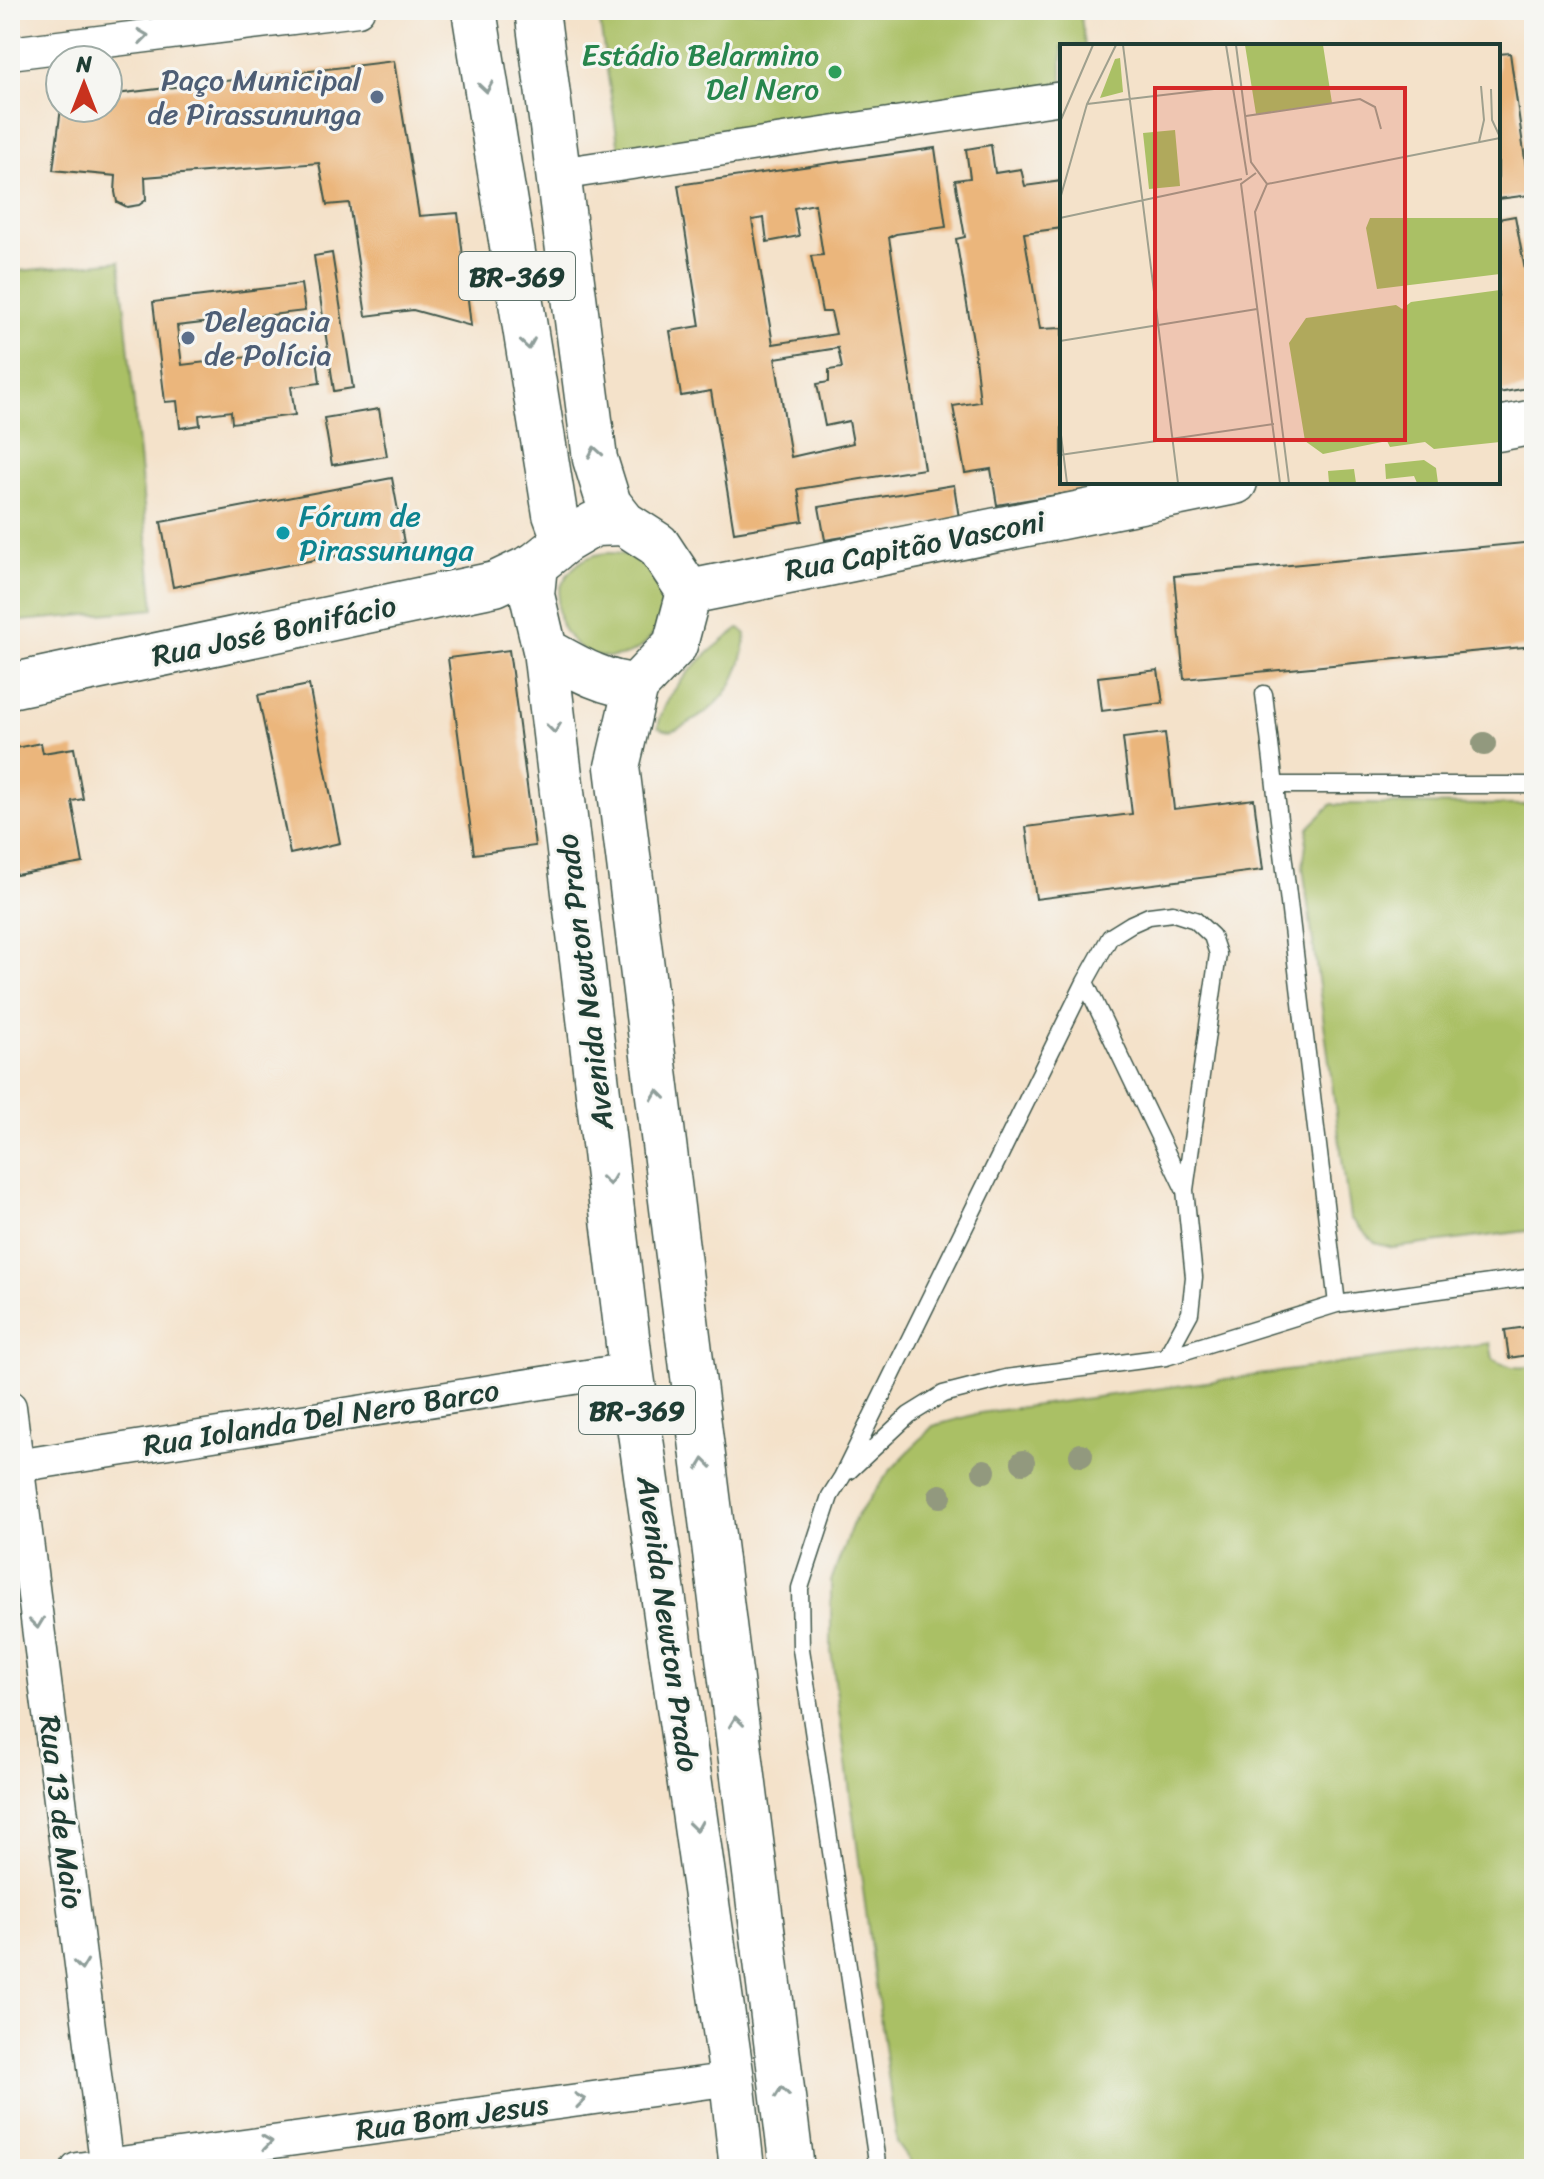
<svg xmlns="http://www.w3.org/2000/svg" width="1544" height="2179" font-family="Sriracha,sans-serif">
  <rect width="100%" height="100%" fill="#f6f6f2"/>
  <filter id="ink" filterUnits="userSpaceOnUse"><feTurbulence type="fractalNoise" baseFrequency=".0125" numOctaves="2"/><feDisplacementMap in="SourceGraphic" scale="16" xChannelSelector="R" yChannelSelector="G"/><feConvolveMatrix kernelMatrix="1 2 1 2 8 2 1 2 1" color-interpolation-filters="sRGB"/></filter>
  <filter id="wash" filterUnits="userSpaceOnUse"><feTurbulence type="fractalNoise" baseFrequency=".006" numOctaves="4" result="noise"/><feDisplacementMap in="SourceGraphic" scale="32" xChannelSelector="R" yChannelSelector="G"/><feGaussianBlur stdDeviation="1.8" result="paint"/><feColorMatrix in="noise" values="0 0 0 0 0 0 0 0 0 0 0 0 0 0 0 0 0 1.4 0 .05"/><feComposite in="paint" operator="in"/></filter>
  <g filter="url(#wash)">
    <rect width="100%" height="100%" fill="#f4e2ca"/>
    <path fill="#aac065" stroke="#647e4c" stroke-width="2" d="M598,10H1080L1085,46H1062V98L621,163Z
      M120,261L154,609L10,622V272Z
      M558 605a52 52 0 1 1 104 0a52 52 0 1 1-104 0Z
      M739,629L746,634C742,677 725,704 687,724C676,730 669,734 658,727C665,688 707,651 739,629Z
      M1332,804L1534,805V1230L1393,1248L1375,1243L1350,1218L1303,867L1308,828Z
      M1490,1343L1493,1359C1506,1368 1519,1369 1534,1366V2169H916L897,2143L831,1651V1581L854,1520L889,1472L933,1426L980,1413Z"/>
    <g id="blocks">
      <path fill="#ebb67b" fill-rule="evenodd" d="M1510,53L1530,195L1498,199V54Z
        M394,61L419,216L458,213L471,326L413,310L366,316L349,203L327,205L319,163L145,177L146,200L139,205L127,207L117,202L115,192L116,176L53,170L61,108H108V95Z
        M991,145L995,173L1021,169L1025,186L1062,181V228L1024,233L1040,329L1062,328V482H1091L1092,489L997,505L991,469L965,473L953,406L980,402L973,340L956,239L965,237L955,180L970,178L966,149Z
        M935,148L946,227L896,234L889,237L924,469L798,489L803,521L734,532L711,391L681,396L670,331L700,326L678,185ZM815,204L823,255L811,256L822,312H831L836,334L773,344L752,220L764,218L767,242L799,236L794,208ZM838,348L842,368L829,370V382L817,384L825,426L849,421L853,443L791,457L775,358Z
        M1515,216L1534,319V387L1498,393V219Z
        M332,253L353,388L334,391L314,256Z
        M301,284L305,311L177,326L182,365L316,349L320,383L291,387L295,415L232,423L231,411L199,415L200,425L180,428L177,401L165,402L153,302Z
        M379,409L387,456L332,465L324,418Z
        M392,478L404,543L173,587L161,522Z
        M954,485L959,518L825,540L819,507Z
        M1534,542V646L1184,679L1174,576Z
        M509,650L535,846L474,854L448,658Z
        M1158,670L1163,703L1102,711L1098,677Z
        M309,685L340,843L290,854L258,695Z
        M1165,733L1174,809L1254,799L1263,870L1036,899L1026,827L1132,814L1123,738Z
        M41,743L43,753L74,748L83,799L72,801L83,863L16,875L10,843V749Z
        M1534,1326V1354L1509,1358L1505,1330Z"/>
    </g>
  </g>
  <g filter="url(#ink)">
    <use href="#blocks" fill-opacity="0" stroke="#3f564a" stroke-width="2"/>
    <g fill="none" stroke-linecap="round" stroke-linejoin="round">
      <defs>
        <path id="lane" d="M1264,694L1337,1304
          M1275,785H1534
          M1085,982L1184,1189
          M849,1471L909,1415L943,1394L1006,1378L1166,1357L1337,1304L1534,1277
          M878,2169L801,1649L800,1588L830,1496L842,1477L1085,982L1110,937L1131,924L1149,916L1173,913L1195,920L1212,936L1218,954L1185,1190L1194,1277L1190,1313L1166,1357"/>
        <path id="street" d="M10,53L358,10
          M559,174L1062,98
          M10,1407L107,2169
          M10,1467L631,1369
          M77,2169L732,2079"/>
        <path id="secondary" d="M1498,429L1534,422
          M689,592L1235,482
          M10,686L495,584L535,565"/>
        <path id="primary" d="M474,10L555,514L565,541
          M537,10L595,459L609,504L624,523
          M545,650C574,666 602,684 636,686
          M742,2169L732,2079L631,1369L545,650L532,595L535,565L565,541L594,524L624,523L658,545L689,592L675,645L636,686L617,767L792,2169"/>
      </defs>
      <use href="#lane" stroke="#3f564a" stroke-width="19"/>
      <use href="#street" stroke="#3f564a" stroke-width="35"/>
      <use href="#secondary" stroke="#3f564a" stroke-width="47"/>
      <use href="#primary" stroke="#3f564a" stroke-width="47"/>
      <use href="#lane" stroke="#fff" stroke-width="16"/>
      <use href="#street" stroke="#fff" stroke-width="32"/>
      <use href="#secondary" stroke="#fff" stroke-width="44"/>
      <use href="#primary" stroke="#fff" stroke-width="44"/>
    </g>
    <g fill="#92997e">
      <circle cx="1484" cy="744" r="12"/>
      <circle cx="1081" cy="1455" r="12"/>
      <circle cx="1023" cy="1462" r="12"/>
      <circle cx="984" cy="1471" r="12"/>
      <circle cx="940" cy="1496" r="12"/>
    </g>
    <defs><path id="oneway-chevron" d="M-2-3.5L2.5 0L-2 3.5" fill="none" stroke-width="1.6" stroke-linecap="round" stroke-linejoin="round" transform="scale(2)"/></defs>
    <g stroke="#8f9e9a">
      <use href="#oneway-chevron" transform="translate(143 36) rotate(-7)"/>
      <use href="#oneway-chevron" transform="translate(486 87) rotate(81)"/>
      <use href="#oneway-chevron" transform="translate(528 344) rotate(81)"/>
      <use href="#oneway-chevron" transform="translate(595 452) rotate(-100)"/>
      <use href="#oneway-chevron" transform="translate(554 728) rotate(83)"/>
      <use href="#oneway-chevron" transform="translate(658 1095) rotate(-97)"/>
      <use href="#oneway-chevron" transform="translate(609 1180) rotate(83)"/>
      <use href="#oneway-chevron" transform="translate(704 1464) rotate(-97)"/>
      <use href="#oneway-chevron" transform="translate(37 1623) rotate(83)"/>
      <use href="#oneway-chevron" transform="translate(736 1722) rotate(-97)"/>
      <use href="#oneway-chevron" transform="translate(696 1826) rotate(82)"/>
      <use href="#oneway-chevron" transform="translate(81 1965) rotate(83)"/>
      <use href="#oneway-chevron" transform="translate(782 2092) rotate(-97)"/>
      <use href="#oneway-chevron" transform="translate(580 2100) rotate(-8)"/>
      <use href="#oneway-chevron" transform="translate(267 2142) rotate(-8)"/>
    </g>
  </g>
  <circle fill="#2e9e5b" stroke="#f6f6f2" stroke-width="3" cx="835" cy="72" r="8"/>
  <g fill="#5c6f8a" stroke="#f6f6f2" stroke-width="3">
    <circle cx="377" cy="97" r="8"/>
    <circle cx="188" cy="338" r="8"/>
  </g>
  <circle fill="#0f9aa8" stroke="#f6f6f2" stroke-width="3" cx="283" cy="533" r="8"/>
  <g text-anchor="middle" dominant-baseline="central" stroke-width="6" stroke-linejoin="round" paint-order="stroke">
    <g fill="#f6f6f2" stroke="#60746d" stroke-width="2">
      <rect x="459" y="252" width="116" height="48" rx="6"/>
      <rect x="579" y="1386" width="116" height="48" rx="6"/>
    </g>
    <g font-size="28" font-weight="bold" fill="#1f3d34">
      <text x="517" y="276">BR-369</text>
      <text x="637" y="1410">BR-369</text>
    </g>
    <g font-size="30" fill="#27864d" stroke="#f6f6f2" text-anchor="end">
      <text x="819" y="55">Estádio Belarmino<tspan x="819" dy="34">Del Nero</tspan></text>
    </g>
    <g font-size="30" fill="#4e5e75" stroke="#f6f6f2" text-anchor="end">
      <text x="361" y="80">Paço Municipal<tspan x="361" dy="34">de Pirassununga</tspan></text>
      <text x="204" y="321" text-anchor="start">Delegacia<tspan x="204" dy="34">de Polícia</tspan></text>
    </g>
    <g font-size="30" fill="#0d838f" stroke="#f6f6f2" text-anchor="start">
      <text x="299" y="516">Fórum de<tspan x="299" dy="34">Pirassununga</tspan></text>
    </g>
    <g font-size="30" fill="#1f3d34" stroke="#f6f6f2">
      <text transform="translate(915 546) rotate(-11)">Rua Capitão Vasconi</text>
      <text transform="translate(274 631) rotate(-12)">Rua José Bonifácio</text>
      <text transform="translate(585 982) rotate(-97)">Avenida Newton Prado</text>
      <text transform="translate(321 1418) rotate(-9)">Rua Iolanda Del Nero Barco</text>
      <text transform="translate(668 1624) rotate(82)">Avenida Newton Prado</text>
      <text transform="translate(61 1812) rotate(83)">Rua 13 de Maio</text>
      <text transform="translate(452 2117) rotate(-8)">Rua Bom Jesus</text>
    </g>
  </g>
  <g transform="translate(1060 44)">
    <rect width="440" height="440" fill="#f4e2ca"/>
    <path d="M185,1H263L272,59L196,70ZM60,14L63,48L40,54L55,15ZM115,86L120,142L89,145L83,89ZM310,174H440V230L317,245L306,184ZM440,246V398L374,405L365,398L330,403L327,397L263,410L245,397L229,299L246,274L336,261L342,265L351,258ZM364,416L376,424L378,439H357L354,432L326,435L325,420ZM294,425L296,439H269L268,427Z" fill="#aac065"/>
    <path fill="none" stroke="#9fa08e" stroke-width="2" d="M63,1L118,439M166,1L187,131M176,1L191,118L207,140L195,168L229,439M431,45L432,76L440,93M27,60L171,43M186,72L300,55L315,63L321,85M0,78L33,1M419,98L424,76L421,42M196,129L181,140L220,439M207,140L440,94M0,155L27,60L56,1M0,174L182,135M0,297L197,265M0,383L7,439M0,411L214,380"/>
    <path fill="#d62828" fill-opacity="0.15" stroke="#d62828" stroke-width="4" d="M95,44H345V396H95Z"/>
    <rect width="440" height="440" fill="none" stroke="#1f3d34" stroke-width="4"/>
  </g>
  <rect width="1544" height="2179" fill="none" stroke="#f6f6f2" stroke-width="40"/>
  <g transform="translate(84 84)"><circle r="38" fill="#f6f6f2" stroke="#a0aca6" stroke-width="2"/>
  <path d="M0-6L14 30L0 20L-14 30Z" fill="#c8321e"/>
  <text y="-12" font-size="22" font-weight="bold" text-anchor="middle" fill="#1f3d34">N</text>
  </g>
</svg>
